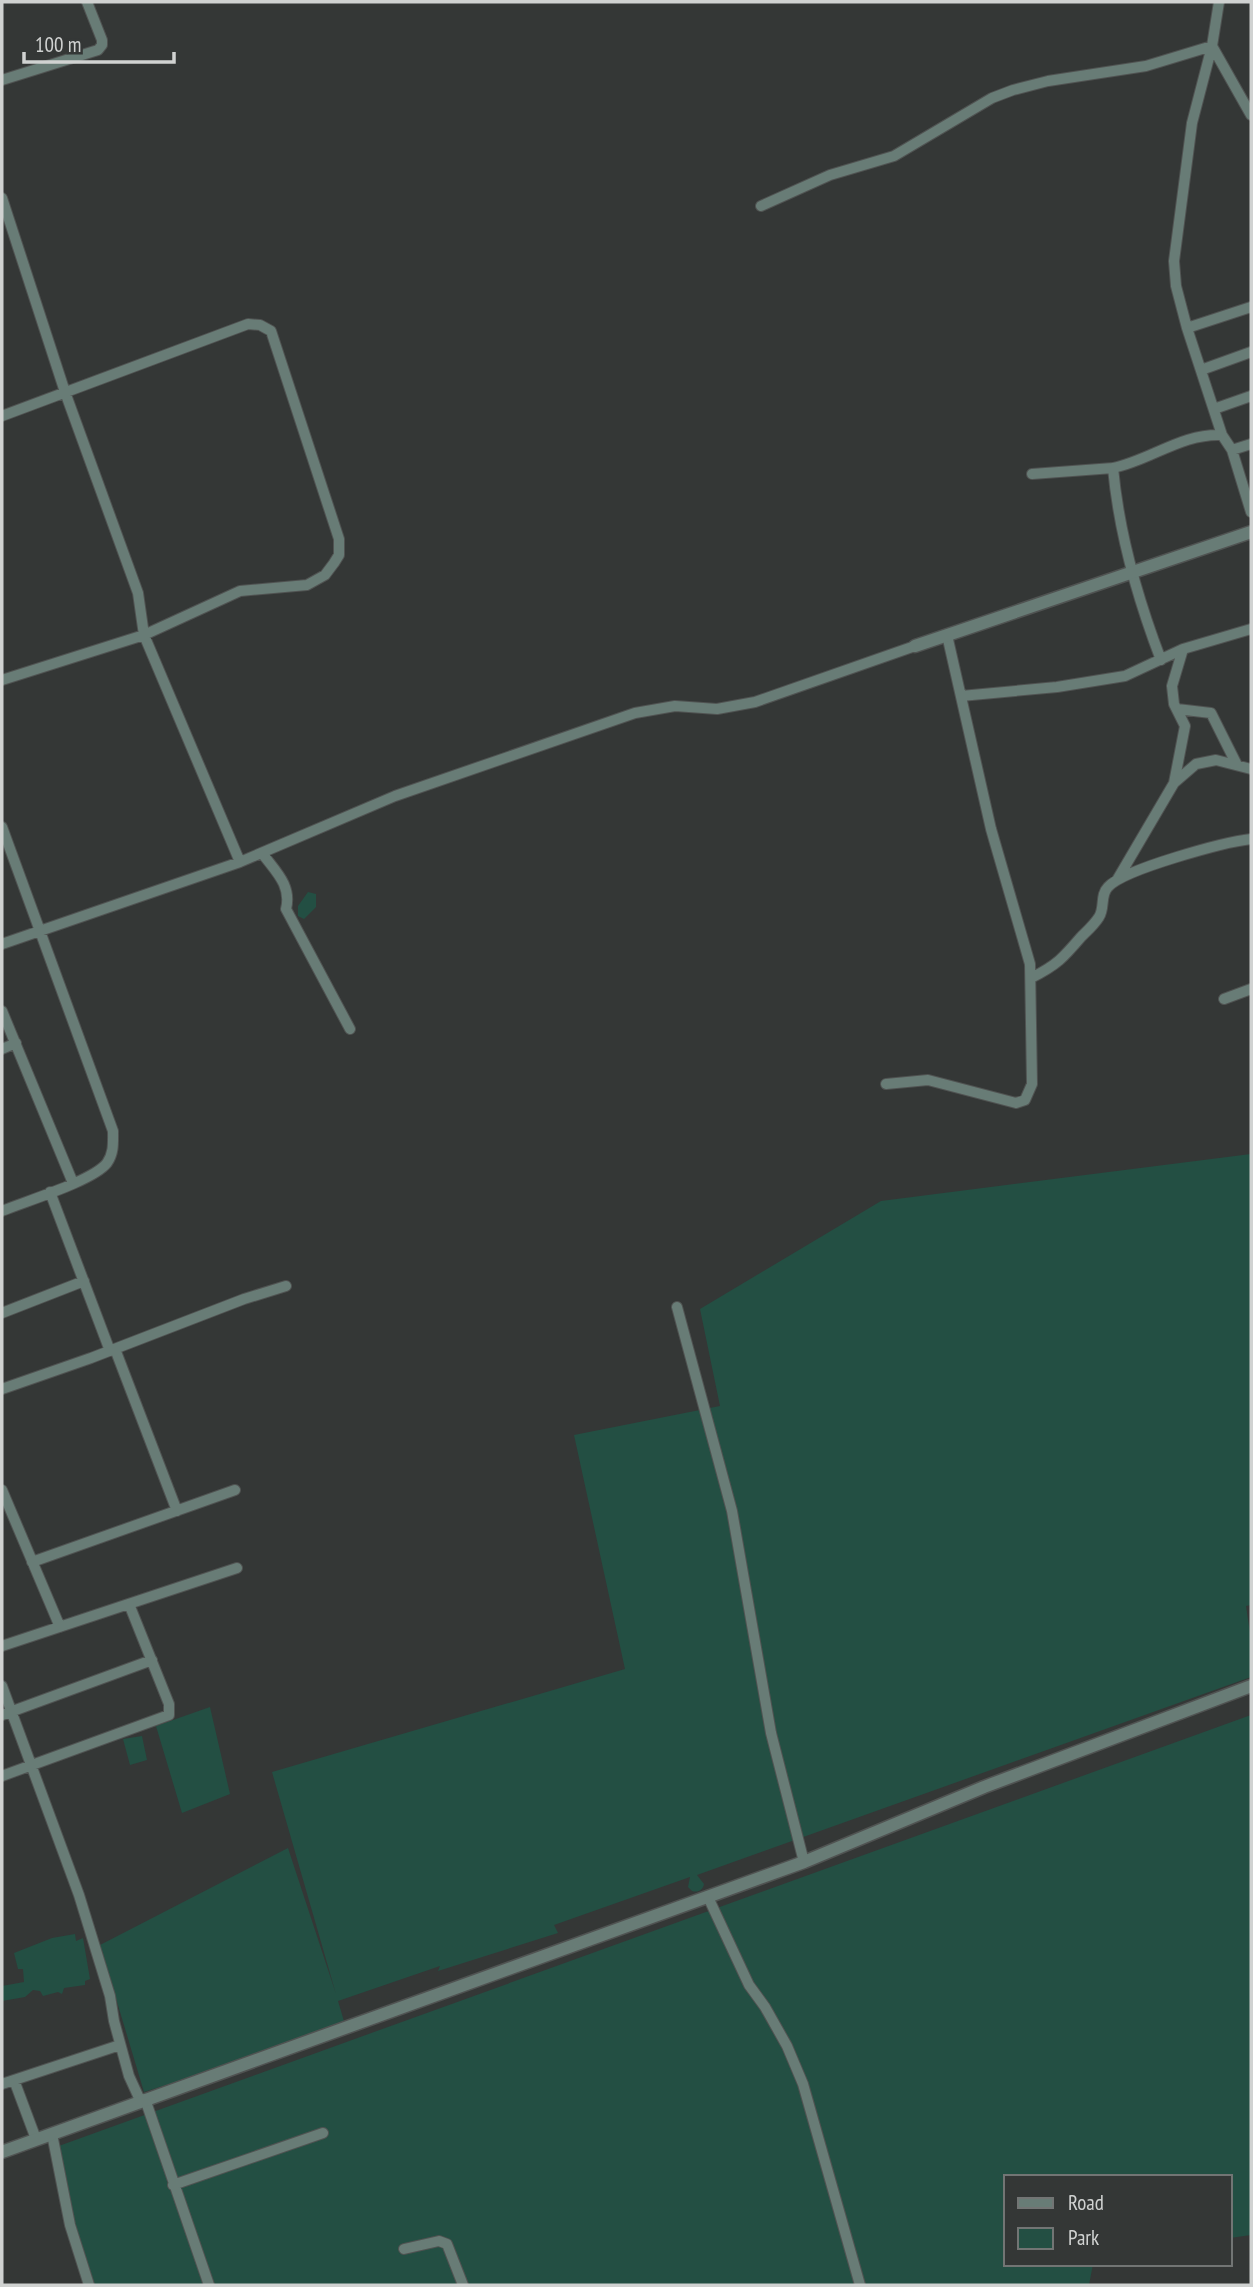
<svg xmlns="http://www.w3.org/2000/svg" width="1253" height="2287" font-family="'PT Sans Narrow',sans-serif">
  <rect width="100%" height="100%" fill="#343736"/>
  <path fill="#234f43" d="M308,892L316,894V907L304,919L298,916V906Z
    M1251,1154V1605L1246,1606L1251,1639V1677L697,1875L704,1884C703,1890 698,1893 692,1891L688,1887L690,1877L554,1925L558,1933L438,1971L440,1966L338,2001L346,2028L144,2092L100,1945L288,1848L336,1994L272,1772L625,1669L574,1435L720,1406L700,1309L881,1201Z
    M210,1707L230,1794L182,1813L156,1726Z
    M1251,1715V2235L1230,2238V2177H1006V2264H1093L1089,2285H88L56,2147Z
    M142,1736L147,1760L130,1765L123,1739Z
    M75,1934L76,1941L83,1938L90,1979L85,1981V1985L64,1988L62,1994L58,1992L43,1996L40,1991L33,1990L25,1997L2,2001V1986L24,1982L23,1969H18L14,1953L52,1938Z"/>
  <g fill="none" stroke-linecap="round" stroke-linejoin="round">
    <defs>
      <path id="minor" d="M1219,2L1212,46L1192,123L1174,261L1176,286L1187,328L1222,435
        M2,80L98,50L102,45V40L87,2
        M2,198L65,392L138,593L144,635L240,862
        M761,206L830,175L894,156L992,98L1013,90L1048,81L1146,66L1212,46L1251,115
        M1187,328L1251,307
        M1201,370L1251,352
        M1214,409L1251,396
        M2,416L248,324L260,325L271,331L339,539V555L334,563L325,575L307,585L240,591L144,635L2,680
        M1251,444L1232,450L1251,512
        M1032,474L1113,468
        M1161,660C1137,597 1119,534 1113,468C1151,460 1182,433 1222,435L1232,450
        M961,696L1057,687L1125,676L1183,649L1251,629
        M1177,709L1211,713L1237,765
        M1174,783L1185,726L1174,704L1172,686L1183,649
        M2,827L113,1131C113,1143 114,1153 107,1163C93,1181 26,1201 2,1211
        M262,853C275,871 292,885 286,909L350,1029
        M1117,880L1174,783L1196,764L1216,760L1251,769
        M2,944L240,862L395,796L635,713L675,706L717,709L755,702L915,646
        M1031,978C1057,965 1063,958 1081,937C1087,931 1094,925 1099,917C1105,908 1100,895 1108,887C1124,869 1225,842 1251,839
        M1224,999L1251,989
        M2,1011L73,1183
        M2,1049L16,1043
        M886,1084L928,1080L1016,1103L1025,1100L1032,1084L1030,964L991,829L947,635
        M50,1192L110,1351
        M677,1307L732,1511L771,1733L804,1862
        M2,1313L84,1281
        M115,1349L177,1511
        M2,1389L91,1358L244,1299L286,1286
        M2,1490L60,1627
        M32,1562L235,1490
        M2,1646L237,1568
        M2,1686L79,1895L110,1996L114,2021L129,2076L140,2100
        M2,1715L152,1660
        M2,1776L169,1715V1704L129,1604
        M708,1897L749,1985L765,2007L787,2046L803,2084L860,2285
        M14,2080L36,2139
        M2,2084L120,2045
        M145,2099L209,2285
        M52,2134L70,2225L89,2285
        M173,2185L323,2133
        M404,2249L439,2241L447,2244L463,2285"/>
      <path id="tertiary" d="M915,646L1251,532
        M2,2152L804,1862L984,1787L1251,1686"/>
    </defs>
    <use href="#minor" stroke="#505352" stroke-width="12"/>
    <use href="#tertiary" stroke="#505352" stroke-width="15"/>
    <use href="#minor" stroke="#687c76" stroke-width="10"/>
    <use href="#tertiary" stroke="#687c76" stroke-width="12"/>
  </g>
  <rect width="1253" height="2287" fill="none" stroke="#d0d2d1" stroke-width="7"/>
  <rect x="1004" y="2175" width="228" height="91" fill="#343736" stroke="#727574" stroke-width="2"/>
  <rect x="1018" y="2198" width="35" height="10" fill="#687c76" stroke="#727574" stroke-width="2"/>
  <text x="1068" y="2210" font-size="21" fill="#d0d2d1">Road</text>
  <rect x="1018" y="2228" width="35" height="21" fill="#234f43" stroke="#727574" stroke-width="2"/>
  <text x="1068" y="2245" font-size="21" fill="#d0d2d1">Park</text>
  <path d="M24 52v10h150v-10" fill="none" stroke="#d0d2d1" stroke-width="3.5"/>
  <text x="35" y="52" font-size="21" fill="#d0d2d1" stroke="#343736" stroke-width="5" paint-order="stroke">100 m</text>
</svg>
